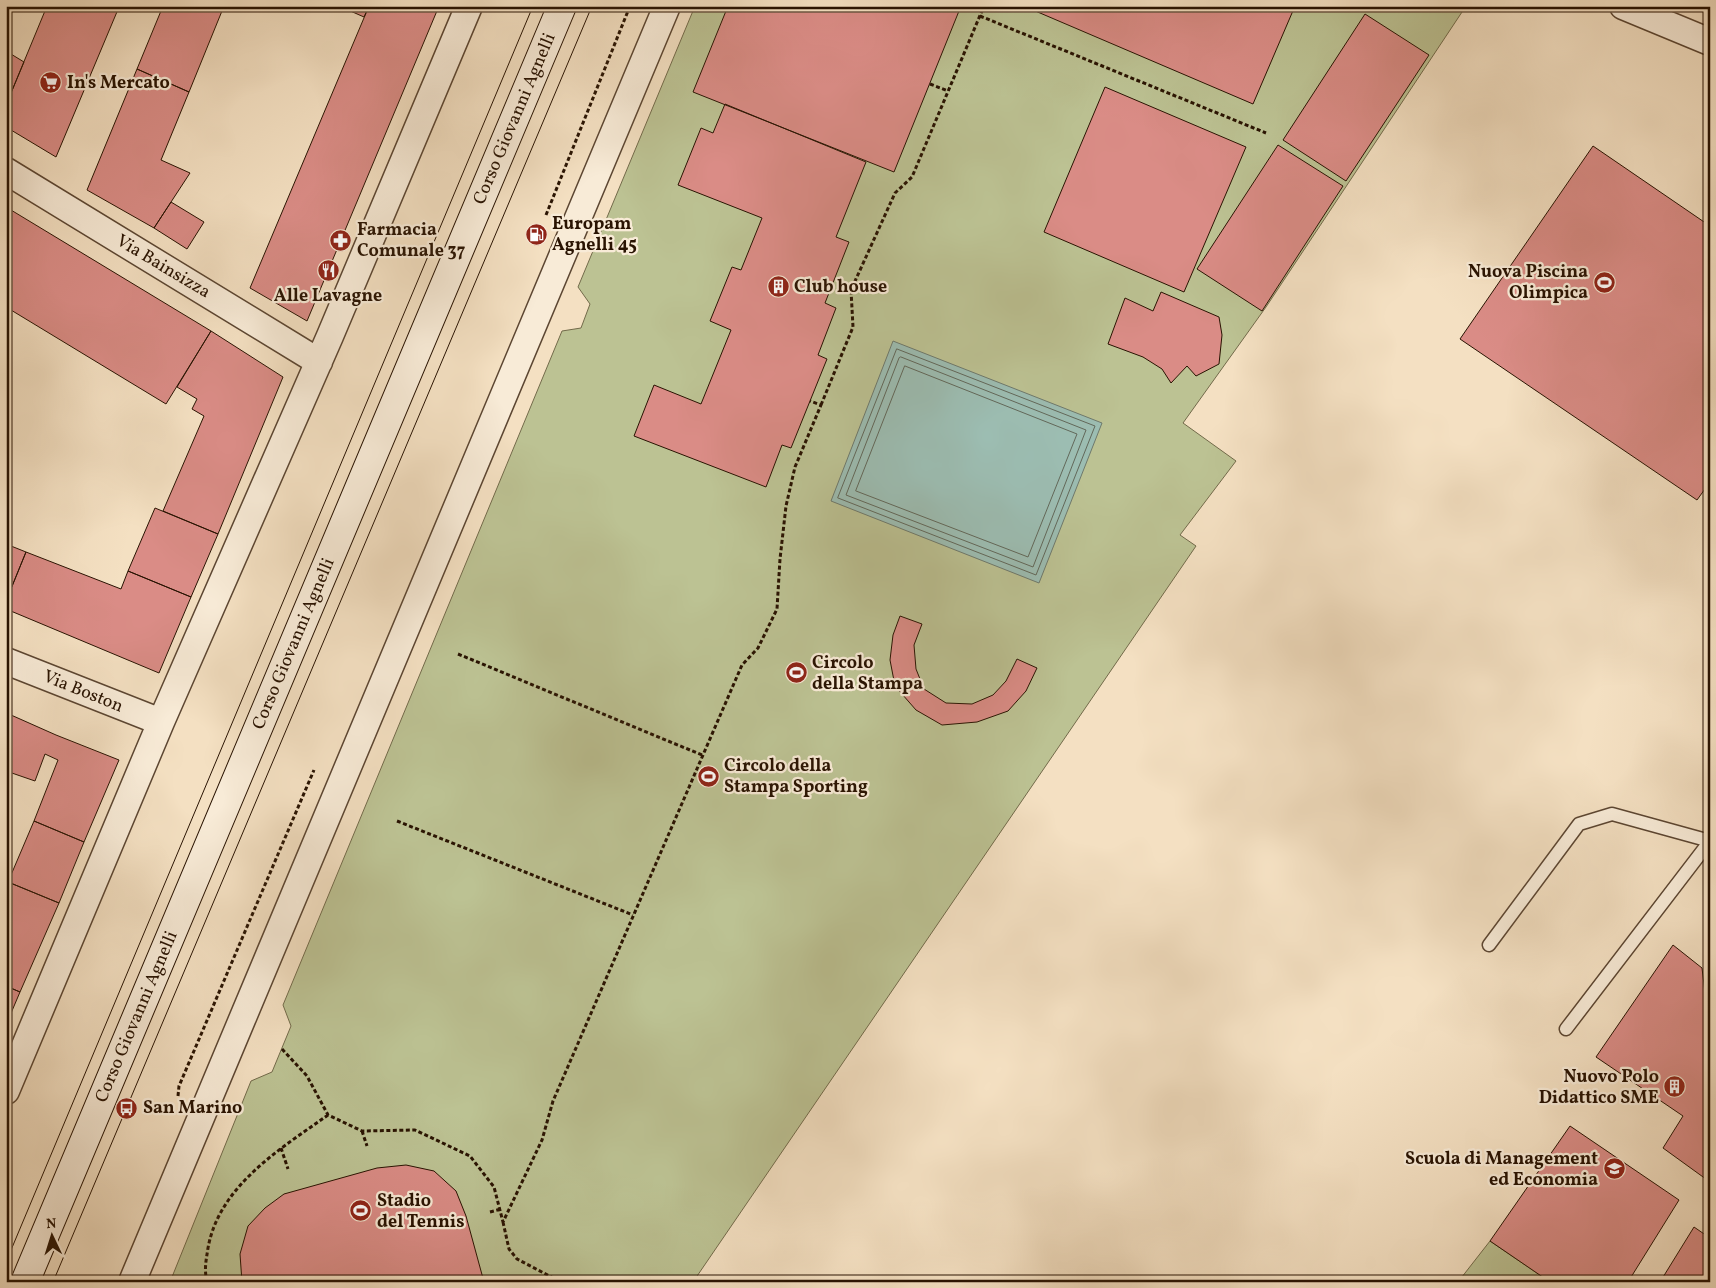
<svg xmlns="http://www.w3.org/2000/svg" width="1716" height="1288" font-family="Vollkorn,serif">
  <rect width="100%" height="100%" fill="#f4e0c2"/>
  <filter id="stains"><feTurbulence type="fractalNoise" baseFrequency=".004" numOctaves="4"/><feColorMatrix values="0 0 0 0 .2 0 0 0 0 .09 0 0 0 0 .02 0 0 0 .5 -.17"/></filter>
  <radialGradient id="worn" r=".72"><stop offset=".6" stop-color="#630" stop-opacity="0"/><stop offset="1" stop-color="#630" stop-opacity=".3"/></radialGradient>
  <path fill="#bcc293" stroke="#726a4a" d="M695,6H1466L1266,307L1183,423L1236,461L1180,535L1196,546L693,1282H170L251,1081L272,1072L291,1026L283,1005L562,331L581,328L590,304L578,287Z
    M1490,1241L1550,1282H1458Z"/>
  <path fill="#9cbdb2" stroke="#6e796c" d="M893,341L1102,423L1039,583L831,501Z"/>
  <g fill="none" stroke-linecap="round" stroke-linejoin="round">
    <path stroke="#62685a" stroke-width="1" d="M897,349L1095,426L1036,575L838,498Z
      M901,357L1086,430L1033,567L846,495L899,358Z
      M905,366L1077,434L1028,557L856,491Z"/>
  </g>
  <path fill="#da8c86" stroke="#291302" d="M47,6L119,7L56,157L6,127V105Z
    M163,6H224L189,92L137,69Z
    M339,6H369L364,17Z
    M369,6H439L307,321L250,288Z
    M728,6H961L894,172L693,92Z
    M1035,6H1295L1253,104L1033,10Z
    M1365,14L1429,55L1346,181L1283,140Z
    M6,51L24,62L6,105Z
    M137,69L189,92L161,160L190,173L154,228L87,190Z
    M1105,87L1246,147L1184,292L1044,232Z
    M725,104L866,162L836,237L849,242L825,303L836,308L818,355L827,359L791,448L782,445L766,487L634,436L654,385L701,404L731,330L710,321L732,267L741,270L762,218L678,185L701,128L713,133Z
    M1278,145L1343,186L1262,311L1197,269Z
    M1593,146L1710,226V482L1697,500L1460,339Z
    M171,202L204,222L187,249L154,228Z
    M6,207L211,331L166,404L6,307Z
    M1161,292L1219,317L1222,335L1219,364L1196,376L1187,366L1171,383L1162,369L1143,357L1108,344L1125,298L1153,311Z
    M211,331L283,377L218,534L163,511L204,416L192,409L197,399L177,387Z
    M155,508L218,534L191,597L128,571Z
    M6,544L26,552L6,601Z
    M26,552L121,589L128,571L191,597L159,673L6,609V601Z
    M900,616L922,624L914,645L916,669L924,689L946,703L972,704L993,695L1006,681L1017,659L1037,668L1026,691L1008,711L977,722L942,725L916,710L895,686L890,660L893,635Z
    M11,715L56,735L119,760L84,842L34,821L58,760L45,754L35,781L6,771V728Z
    M34,821L84,842L59,903L8,882Z
    M8,882L59,903L20,992L6,986V887Z
    M1673,945L1702,968L1705,993L1710,996V1182L1663,1148L1683,1116L1596,1057Z
    M6,986L20,992L6,1025Z
    M1570,1126L1679,1200L1628,1282H1550L1490,1241Z
    M406,1165L434,1171L456,1191L466,1216L484,1282H242L240,1254L248,1226L265,1208L284,1194L377,1168Z
    M1694,1227L1710,1238V1282H1660Z"/>
  <g fill="none" stroke-linecap="round" stroke-linejoin="round">
    <defs>
      <path id="lane" d="M1489,945L1579,824L1612,814L1710,841L1566,1029"/>
      <path id="street" d="M1623,6L1710,42
        M6,171L319,362
        M6,661L161,722
        M6,1091L161,722L330,336L469,6
        M132,1282L667,6"/>
      <path id="secondary" d="M25,1282L562,6"/>
    </defs>
    <use href="#lane" stroke="#5c4632" stroke-width="15"/>
    <use href="#street" stroke="#5c4632" stroke-width="29"/>
    <use href="#secondary" stroke="#291302" stroke-width="30"/>
    <path stroke="#291302" stroke-width="3" stroke-dasharray="4 2.5" stroke-linecap="butt" d="M980,16L1266,133
      M930,84L948,91
      M546,215L630,6
      M821,405L853,327L851,290L895,193L912,177L984,6
      M458,654L702,755
      M397,821L633,915
      M282,1049L307,1076L328,1115L362,1131L415,1130L470,1156L494,1187L503,1222L542,1140L553,1101L742,665L758,648L777,609L780,559L786,506L795,467L821,405L810,401
      M178,1096L179,1086L314,770
      M362,1131L367,1146
      M281,1148L288,1169
      M490,1212L501,1209
      M503,1222L509,1249L517,1259L561,1282
      M207,1282C204,1269 206,1261 208,1248C219,1186 280,1149 328,1115"/>
    <use href="#lane" stroke="#f8ebd7" stroke-width="12"/>
    <use href="#street" stroke="#f8ebd7" stroke-width="26"/>
    <use href="#secondary" stroke="#f8ebd7" stroke-width="28"/>
    <path stroke="#291302" stroke-width="1" d="M6,1262L533,6
      M53,1282L592,6"/>
  </g>
  <defs>
    <symbol id="supermarket-disc" viewBox="-11 -11 22 22"><circle r="9.5" fill="#8f2418" stroke="#f8ebd7"/><path d="M-6-5.5h2.5l.6 2H6L4.5 2H-2.5L-4.4-4H-6ZM-1.5 3.2a1.3 1.3 0 1 0 .1 0ZM3 3.2a1.3 1.3 0 1 0 .1 0Z" fill="#fff"/></symbol>
    <symbol id="fuel-disc" viewBox="-11 -11 22 22"><circle r="9.5" fill="#8f2418" stroke="#f8ebd7"/><path d="M-5.5-6h7V0h2V4h1.3V-2.5L3-4.5l.8-.8L6-3V5H2.5V1h-1V6h-7ZM-4.2-4.7v3.2H.2V-4.7Z" fill="#fff"/></symbol>
    <symbol id="pharmacy-disc" viewBox="-11 -11 22 22"><circle r="9.5" fill="#8f2418" stroke="#f8ebd7"/><path d="M-2-6h4v4h4v4h-4v4h-4v-4h-4v-4h4Z" fill="#fff"/></symbol>
    <symbol id="restaurant-disc" viewBox="-11 -11 22 22"><circle r="9.5" fill="#8f2418" stroke="#f8ebd7"/><path d="M-5-6h1v4h1v-4h1v4h1v-4h1v5L-1.5 .5V6h-2V.5L-5-1ZM5-6V6H3V1.5H1.5Q1.5-4 5-6Z" fill="#fff"/></symbol>
    <symbol id="stadium-disc" viewBox="-11 -11 22 22"><circle r="9.5" fill="#8f2418" stroke="#f8ebd7"/><path d="M0-5a6.5 5 0 1 0 0 10a6.5 5 0 1 0 0-10ZM-3.5-1.8h7v3.6h-7Z" fill="#fff"/></symbol>
    <symbol id="building-disc" viewBox="-11 -11 22 22"><circle r="9.5" fill="#8f2418" stroke="#f8ebd7"/><path d="M-4-6H4V6H1V3H-1V6H-4ZM-2.5-4.3h1.7v1.8h-1.7ZM.8-4.3h1.7v1.8H.8ZM-2.5-1h1.7V.8h-1.7ZM.8-1h1.7V.8H.8Z" fill="#fff"/></symbol>
    <symbol id="bus-disc" viewBox="-11 -11 22 22"><circle r="9.5" fill="#8f2418" stroke="#f8ebd7"/><path d="M-5-6H5V4H4V6H2V4H-2V6H-4V4H-5ZM-3.5-4V0h7V-4ZM-3.5 1.2v1.5H-2V1.2ZM2 1.2v1.5H3.5V1.2Z" fill="#fff"/></symbol>
    <symbol id="university-disc" viewBox="-11 -11 22 22"><circle r="9.5" fill="#8f2418" stroke="#f8ebd7"/><path d="M0-5L7-2L0 1L-7-2ZM-4 1L0 2.5L4 1V4Q0 6-4 4Z" fill="#fff"/></symbol>
  </defs>
  <g fill-rule="evenodd">
    <use href="#supermarket-disc" x="38" y="70" width="25" height="25"/>
    <use href="#fuel-disc" x="524" y="222" width="25" height="25"/>
    <use href="#pharmacy-disc" x="328" y="228" width="25" height="25"/>
    <use href="#restaurant-disc" x="316" y="258" width="25" height="25"/>
    <use href="#stadium-disc" x="1592" y="270" width="25" height="25"/>
    <use href="#building-disc" x="766" y="274" width="25" height="25"/>
    <use href="#stadium-disc" x="784" y="660" width="25" height="25"/>
    <use href="#stadium-disc" x="696" y="764" width="25" height="25"/>
    <use href="#building-disc" x="1662" y="1074" width="25" height="25"/>
    <use href="#bus-disc" x="114" y="1096" width="25" height="25"/>
    <use href="#university-disc" x="1602" y="1156" width="25" height="25"/>
    <use href="#stadium-disc" x="348" y="1198" width="25" height="25"/>
  </g>
  <g text-anchor="middle" dominant-baseline="central" stroke-width="4.5" stroke-linejoin="round" paint-order="stroke">
    <g font-size="18" font-weight="bold" fill="#291302" stroke="#f8ebd7" text-anchor="start">
      <text x="67" y="83">In's Mercato</text>
      <text x="552" y="224">Europam<tspan x="552" dy="21">Agnelli 45</tspan></text>
      <text x="357" y="230">Farmacia<tspan x="357" dy="21">Comunale 37</tspan></text>
      <text x="1588" y="272" text-anchor="end">Nuova Piscina<tspan x="1588" dy="21">Olimpica</tspan></text>
      <text x="794" y="287">Club house</text>
      <text x="328" y="296" text-anchor="middle">Alle Lavagne</text>
      <text x="812" y="663">Circolo<tspan x="812" dy="21">della Stampa</tspan></text>
      <text x="724" y="766">Circolo della<tspan x="724" dy="21">Stampa Sporting</tspan></text>
      <text x="1659" y="1077" text-anchor="end">Nuovo Polo<tspan x="1659" dy="21">Didattico SME</tspan></text>
      <text x="143" y="1108">San Marino</text>
      <text x="1598" y="1159" text-anchor="end">Scuola di Management<tspan x="1598" dy="21">ed Economia</tspan></text>
      <text x="377" y="1201">Stadio<tspan x="377" dy="21">del Tennis</tspan></text>
    </g>
    <g font-size="18" fill="#291302" stroke="#f8ebd7">
      <text transform="translate(515 119) rotate(-67)">Corso Giovanni Agnelli</text>
      <text transform="translate(163 267) rotate(31)">Via Bainsizza</text>
      <text transform="translate(294 644) rotate(-67)">Corso Giovanni Agnelli</text>
      <text transform="translate(83 692) rotate(22)">Via Boston</text>
      <text transform="translate(137 1017) rotate(-67)">Corso Giovanni Agnelli</text>
    </g>
  </g>
  <rect width="1716" height="1288" fill="none" stroke="#f4e0c2" stroke-width="25"/>
  <rect x="8" y="8" width="1701" height="1273" fill="none" stroke="#291302" stroke-width="2.5"/>
  <rect x="12" y="12" width="1691" height="1263" fill="none" stroke="#291302"/>
  <g transform="translate(52 1236) rotate(356)" stroke="#f8ebd7" stroke-width="4" paint-order="stroke">
  <path d="M0-4L9 19L0 12L-9 19Z" fill="#291302"/>
  <text y="-8" font-size="14" font-weight="bold" text-anchor="middle" fill="#291302">N</text>
  </g>
  <rect width="100%" height="100%" filter="url(#stains)"/>
  <rect width="100%" height="100%" fill="url(#worn)"/>
</svg>
